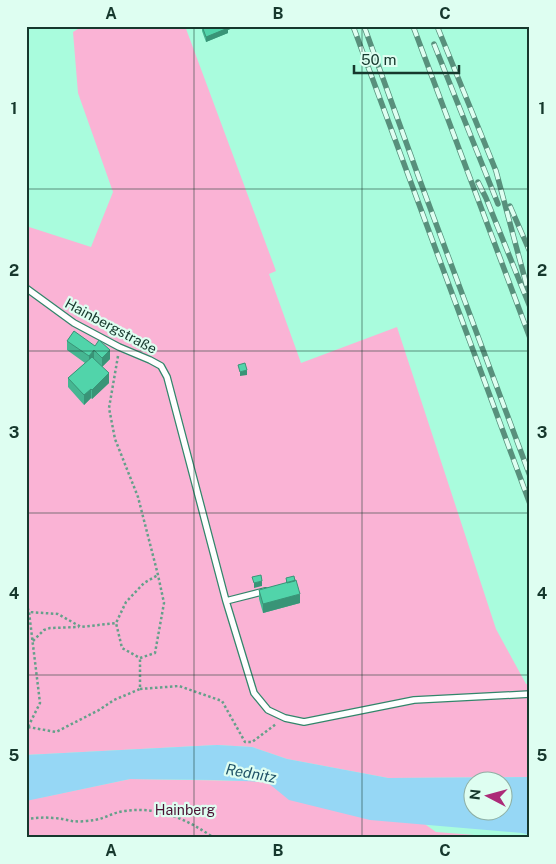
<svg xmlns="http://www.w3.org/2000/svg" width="556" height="864" font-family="'Public Sans',sans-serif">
  <rect width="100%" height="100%" fill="#a9fcdd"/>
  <path fill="#fab3d5" d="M83,26H185L276,271L269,274L301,363L397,327L496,629L526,684H530V777L388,778L287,759L252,747L217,745L26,755V226L91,247L113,192L78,93L73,32Z
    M130,779L251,781L296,786L402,808L436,832L512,838H26V798H39Z"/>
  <path fill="#96d7f5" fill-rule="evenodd" d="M217,745L252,747L287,759L388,778L530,777V835L522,833L370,820L289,800L267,782L215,780L130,779L26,801V755ZM474,782H504V812H474Z"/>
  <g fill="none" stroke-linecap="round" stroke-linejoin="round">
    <defs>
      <path id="service" d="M26,288L74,323L119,347L150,360L161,366L167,377L226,601L254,693L268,710L285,718L304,722L414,700L530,694
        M226,601L265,591"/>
    </defs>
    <use href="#service" stroke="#32866b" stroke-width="8"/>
    <path stroke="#64a08a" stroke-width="2.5" stroke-dasharray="2.5 2.5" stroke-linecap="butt" d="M118,356L109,408L115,439L138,497L158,575L164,603L155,653L140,658L122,648L116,623L126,602L144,583L158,575
      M26,603L29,612L40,703L28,727
      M26,613L29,612L58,614L81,627L116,623
      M33,641L44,630L50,628L79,627
      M140,689L179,686L222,701L245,742H252L276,724
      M28,727L56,732L99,710L114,700L140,689V658
      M26,819C35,818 44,817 53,818C60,818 66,820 72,821C79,822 88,821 95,820C106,818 114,812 125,811C158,806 187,819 214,838"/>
    <use href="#service" stroke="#fff" stroke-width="5.5"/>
    <defs>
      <path id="rail" d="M353,26L530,504
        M364,26L419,178L530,476
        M413,26L530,338
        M437,26L496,171L530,298
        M434,44L498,204
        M478,182L486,198L530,307
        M510,206L530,252"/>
    </defs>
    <use href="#rail" stroke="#58907c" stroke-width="5.5"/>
    <use href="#rail" stroke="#defef1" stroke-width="4" stroke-dasharray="11" stroke-linecap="butt"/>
  </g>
  <path fill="#46b692" d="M202,26H237L228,30V33L206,42L202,31Z
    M74,331L110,359L102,367L109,383L92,399L91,398L84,405L68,387V378L85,363L67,350V341Z
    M286,578L300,603L263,613L259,599V590L286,583Z"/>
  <path fill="#399477" d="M227,26H237L228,30V33L206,42V37Z
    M94,350V360L89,366V356Z
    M110,350V359L102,367V358Z
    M247,370V375L240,376V372Z
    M109,373V383L92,399V390Z
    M91,389V398L84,405V395Z
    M262,581V586L254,588V583Z
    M300,594V603L263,613V604Z"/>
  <path fill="#51d4aa" stroke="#399477" d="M202,26H228V28L206,37Z
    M74,331L95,346L99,340L110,350L102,358L94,350L89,356L67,341Z
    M92,357L109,373L92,390L91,389L84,395L68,378Z
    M245,363L247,370L240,372L238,365Z
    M261,575L262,581L254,583L252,577Z
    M294,576L295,581L287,583L286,578Z
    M296,580L300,594L263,604L259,590Z"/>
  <path fill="none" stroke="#16382d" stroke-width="1" stroke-opacity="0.55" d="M194,26V838M362,26V838M26,189H530M26,351H530M26,513H530M26,675H530"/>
  <g text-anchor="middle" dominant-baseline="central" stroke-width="4.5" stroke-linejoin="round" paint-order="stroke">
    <g font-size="14" fill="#16382d" stroke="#defef1">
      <text transform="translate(111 326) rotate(28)">Hainbergstraße</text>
    </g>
    <g font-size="14" fill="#4a1032" stroke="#defef1">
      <text x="185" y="810">Hainberg</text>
    </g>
    <g font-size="15" font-style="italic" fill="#1f5267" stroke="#defef1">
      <text transform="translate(251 773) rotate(10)">Rednitz</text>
    </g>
  </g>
  <rect width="556" height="864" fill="none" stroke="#defef1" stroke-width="55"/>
  <g transform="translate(488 796) rotate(276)"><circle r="24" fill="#defef1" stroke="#8eafa3"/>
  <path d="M0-4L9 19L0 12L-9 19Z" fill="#ac2b78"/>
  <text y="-8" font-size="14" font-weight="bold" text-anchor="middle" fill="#16382d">N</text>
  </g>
  <path d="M354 65v8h105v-8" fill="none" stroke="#16382d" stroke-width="2.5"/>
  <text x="361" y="65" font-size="15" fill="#16382d" stroke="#defef1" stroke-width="4" paint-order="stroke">50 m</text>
  <rect x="28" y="28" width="500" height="808" fill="none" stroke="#16382d" stroke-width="2"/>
  <g font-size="16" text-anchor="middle" font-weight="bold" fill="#16382d">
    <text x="111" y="19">A</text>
    <text x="278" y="19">B</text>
    <text x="445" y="19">C</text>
    <text x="14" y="114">1</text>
    <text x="542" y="114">1</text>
    <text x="14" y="276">2</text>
    <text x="542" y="276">2</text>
    <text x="14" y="438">3</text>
    <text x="542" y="438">3</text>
    <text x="14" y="599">4</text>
    <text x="542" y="599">4</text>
    <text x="14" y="761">5</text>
    <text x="542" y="761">5</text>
    <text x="111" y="856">A</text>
    <text x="278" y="856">B</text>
    <text x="445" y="856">C</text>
  </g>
</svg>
